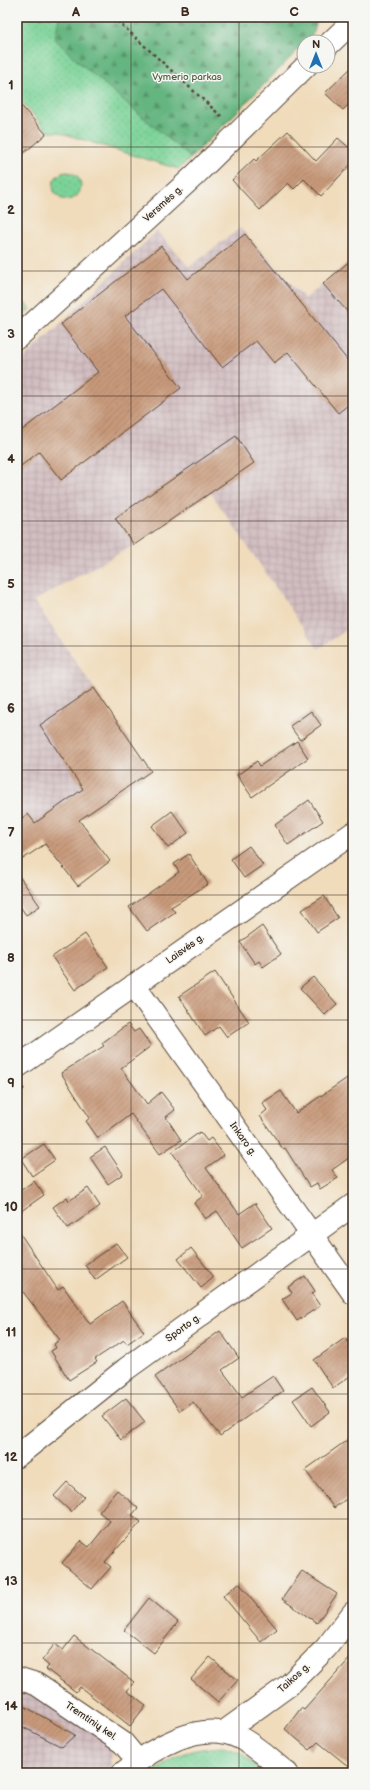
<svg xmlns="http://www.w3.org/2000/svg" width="370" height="1790" font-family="'Balsamiq Sans',sans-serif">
  <defs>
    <pattern id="industrial-grid" width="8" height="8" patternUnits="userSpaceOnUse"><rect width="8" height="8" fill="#d2bec1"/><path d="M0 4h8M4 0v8" fill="none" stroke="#b5a3a5"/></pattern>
    <pattern id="green-dots" width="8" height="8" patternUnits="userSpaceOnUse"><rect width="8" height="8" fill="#7cd398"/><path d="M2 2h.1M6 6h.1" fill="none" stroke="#6cb583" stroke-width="1.8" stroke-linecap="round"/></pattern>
    <pattern id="forest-firs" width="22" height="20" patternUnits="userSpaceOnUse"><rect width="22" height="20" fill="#65b580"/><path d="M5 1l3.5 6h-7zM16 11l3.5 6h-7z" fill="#549368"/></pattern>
    <pattern id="building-hatch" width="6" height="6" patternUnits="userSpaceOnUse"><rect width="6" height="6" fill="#c89a7b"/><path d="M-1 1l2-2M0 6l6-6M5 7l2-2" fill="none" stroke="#a47e64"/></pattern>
  </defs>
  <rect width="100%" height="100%" fill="#f6f6f2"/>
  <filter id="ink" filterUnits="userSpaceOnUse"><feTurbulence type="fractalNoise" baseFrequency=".025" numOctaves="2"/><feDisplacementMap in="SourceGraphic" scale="8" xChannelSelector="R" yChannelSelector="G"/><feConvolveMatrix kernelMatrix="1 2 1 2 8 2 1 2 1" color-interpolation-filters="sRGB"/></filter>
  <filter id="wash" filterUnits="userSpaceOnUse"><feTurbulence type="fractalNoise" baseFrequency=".012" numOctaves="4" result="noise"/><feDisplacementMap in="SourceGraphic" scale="16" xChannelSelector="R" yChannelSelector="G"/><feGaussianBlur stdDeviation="0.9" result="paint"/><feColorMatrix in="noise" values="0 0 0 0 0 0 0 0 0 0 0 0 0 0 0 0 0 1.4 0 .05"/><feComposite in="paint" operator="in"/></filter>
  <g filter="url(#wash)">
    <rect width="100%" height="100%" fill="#f0dcbb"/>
    <path fill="url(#industrial-grid)" d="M240,228L305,299L353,258V626L318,649L211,493L134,545L34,601L151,771L17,863V365L157,231L189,267Z
      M17,1688L35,1694L111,1744V1766L102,1773H17Z"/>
    <path fill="url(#green-dots)" stroke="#5c7e5b" d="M17,17H318L314,32L295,53L191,158L178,169L58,132H48L21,101L17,104Z
      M53 186a14 14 0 1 1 28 0a14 14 0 1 1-28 0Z
      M17,294L30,309L17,321Z
      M223,1747L241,1753L265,1773H151C180,1753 187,1749 223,1747Z"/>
    <path fill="url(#forest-firs)" stroke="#50704f" d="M59,17H318L314,32L295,53L191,158L74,58L55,39Z"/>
    <g id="blocks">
      <path fill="url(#building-hatch)" d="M353,66V100L343,110L325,93Z
        M17,101L46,134L17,159Z
        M288,131L316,161L338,138L353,151V162L321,196L304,179L294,189L288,183L260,210L232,180L254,159L256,161Z
        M245,234L353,367V401L338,413L288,352L274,363L256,341L222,367L161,289L125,316L181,388L61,480L39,452L17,469V434L98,372L61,324L161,246L188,279Z
        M353,258V318L323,284Z
        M236,436L254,463L134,545L115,518Z
        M94,688L151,771L79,820L110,861L78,886L45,844L17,863V821L28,814L35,823L83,789L40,725Z
        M311,711L321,725L300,740L290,726Z
        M297,741L308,758L252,797L237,775L257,761L260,766Z
        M309,800L323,821L288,845L275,825Z
        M172,811L188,833L168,848L152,826Z
        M249,846L263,865L244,878L231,859Z
        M189,854L208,884L171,907L175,912L147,931L129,907L179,872L174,864Z
        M17,873L40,906L26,915L17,902Z
        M324,896L338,918L317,932L302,910Z
        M262,926L281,954L263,967L259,961L255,964L240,942Z
        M85,934L108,967L75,990L52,957Z
        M215,972L249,1022L227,1037L219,1026L205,1036L179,996Z
        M313,977L337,1004L325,1015L300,988Z
        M128,1024L134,1032L139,1029L151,1046L121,1068L147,1104L161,1092L175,1110L166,1117L181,1140L160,1154L131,1114L98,1138L86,1121L90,1118L61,1073L104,1046L102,1043Z
        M353,1074V1155L332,1170L338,1178L320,1189L317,1183L310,1187L285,1148L283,1149L260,1116L267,1110L262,1103L281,1091L296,1113Z
        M200,1132L207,1141L211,1138L224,1155L206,1168L239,1214L255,1203L272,1228L242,1248L217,1211L205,1219L194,1203L203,1196L172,1152Z
        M44,1144L55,1160L32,1176L21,1159Z
        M105,1147L123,1174L108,1184L90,1157Z
        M34,1181L44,1195L17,1214V1193Z
        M88,1188L100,1206L68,1228L53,1207L67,1197L69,1201Z
        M17,1229L58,1290L63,1286L90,1324L122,1301L144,1332L127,1344L124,1340L95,1359L97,1362L69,1380L51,1351L56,1348L54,1344L60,1340L17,1284Z
        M116,1243L127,1257L95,1280L85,1265Z
        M191,1248L214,1277L201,1288L178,1259Z
        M305,1276L315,1291L312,1294L320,1306L297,1321L282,1299L292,1293L288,1287Z
        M220,1331L239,1358L222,1370L242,1397L273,1376L283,1391L220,1436L193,1402L180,1411L155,1377Z
        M345,1338L353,1350V1374L333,1388L314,1360Z
        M312,1387L330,1412L311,1426L293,1400Z
        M126,1398L145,1422L121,1440L102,1416Z
        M353,1436V1494L334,1508L305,1470Z
        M67,1482L84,1497L71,1512L54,1496Z
        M117,1490L138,1508L132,1515L141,1522L105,1562L111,1567L92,1589L62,1563L81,1541L89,1547L110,1521L99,1512Z
        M302,1571L337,1594L317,1623L282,1599Z
        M239,1583L277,1629L261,1642L223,1596Z
        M149,1598L178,1622L154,1653L124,1630Z
        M74,1636L134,1682L127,1691L146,1705L130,1726L80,1687L76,1692L46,1669L49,1666L42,1660L55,1644L63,1650Z
        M353,1655V1770L318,1742L310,1750L285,1729L301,1708L304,1710Z
        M210,1657L238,1680L218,1702L191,1679Z
        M17,1702L75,1735L62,1747L17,1724Z"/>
    </g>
  </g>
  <g filter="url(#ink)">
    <use href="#blocks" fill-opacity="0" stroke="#564536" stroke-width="1"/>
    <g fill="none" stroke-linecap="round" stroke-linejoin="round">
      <defs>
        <path id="minor" d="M328,45L350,24
          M17,338L194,176L306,66
          M134,985L353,1293
          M17,1067L353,833
          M17,1456L126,1369L353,1205
          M17,1678L36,1684L123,1743L138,1761
          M224,1732L289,1685L326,1648L353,1613
          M123,1773C153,1748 201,1718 240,1738C257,1746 272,1762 287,1773"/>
      </defs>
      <use href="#minor" stroke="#564536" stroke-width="24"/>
      <path stroke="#564536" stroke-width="2.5" stroke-dasharray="3 3" stroke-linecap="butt" d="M113,17L222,117
        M17,1093L24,1088"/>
      <use href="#minor" stroke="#fff" stroke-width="22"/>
    </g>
  </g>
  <path fill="none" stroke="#3b2a1e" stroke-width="1" stroke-opacity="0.55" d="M131,17V1773M239,17V1773M17,147H353M17,271H353M17,396H353M17,521H353M17,646H353M17,770H353M17,895H353M17,1020H353M17,1144H353M17,1269H353M17,1394H353M17,1519H353M17,1643H353"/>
  <g text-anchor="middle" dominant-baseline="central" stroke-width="3" stroke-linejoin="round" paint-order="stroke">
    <g font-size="10" fill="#4e5d43" stroke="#f6f6f2">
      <text x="187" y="77">Vymerio parkas</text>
    </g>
    <g font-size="10" fill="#3b2a1e" stroke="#f6f6f2">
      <text transform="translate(163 204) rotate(-42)">Versmės g.</text>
      <text transform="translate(185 949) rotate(-35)">Laisvės g.</text>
      <text transform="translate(243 1139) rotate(55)">Inkaro g.</text>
      <text transform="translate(183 1328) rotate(-36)">Sporto g.</text>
      <text transform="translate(294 1678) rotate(-42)">Taikos g.</text>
      <text transform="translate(91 1721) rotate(34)">Tremtinių kel.</text>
    </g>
  </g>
  <rect width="370" height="1790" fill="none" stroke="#f6f6f2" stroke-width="44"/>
  <g transform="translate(316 54)"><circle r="19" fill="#f6f6f2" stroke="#aba49d"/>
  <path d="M0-3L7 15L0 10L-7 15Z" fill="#1f6fb2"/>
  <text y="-6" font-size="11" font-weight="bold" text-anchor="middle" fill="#3b2a1e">N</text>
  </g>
  <rect x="22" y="22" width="326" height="1746" fill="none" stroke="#3b2a1e" stroke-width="1.5"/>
  <g font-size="13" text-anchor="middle" font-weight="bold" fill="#3b2a1e">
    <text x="76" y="16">A</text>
    <text x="185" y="16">B</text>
    <text x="294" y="16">C</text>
    <text x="11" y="89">1</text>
    <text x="11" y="214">2</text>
    <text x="11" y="338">3</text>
    <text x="11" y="463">4</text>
    <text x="11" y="588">5</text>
    <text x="11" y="712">6</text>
    <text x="11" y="837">7</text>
    <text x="11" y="962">8</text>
    <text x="11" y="1087">9</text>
    <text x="11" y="1211">10</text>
    <text x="11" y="1336">11</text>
    <text x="11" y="1461">12</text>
    <text x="11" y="1585">13</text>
    <text x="11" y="1710">14</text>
  </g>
</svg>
